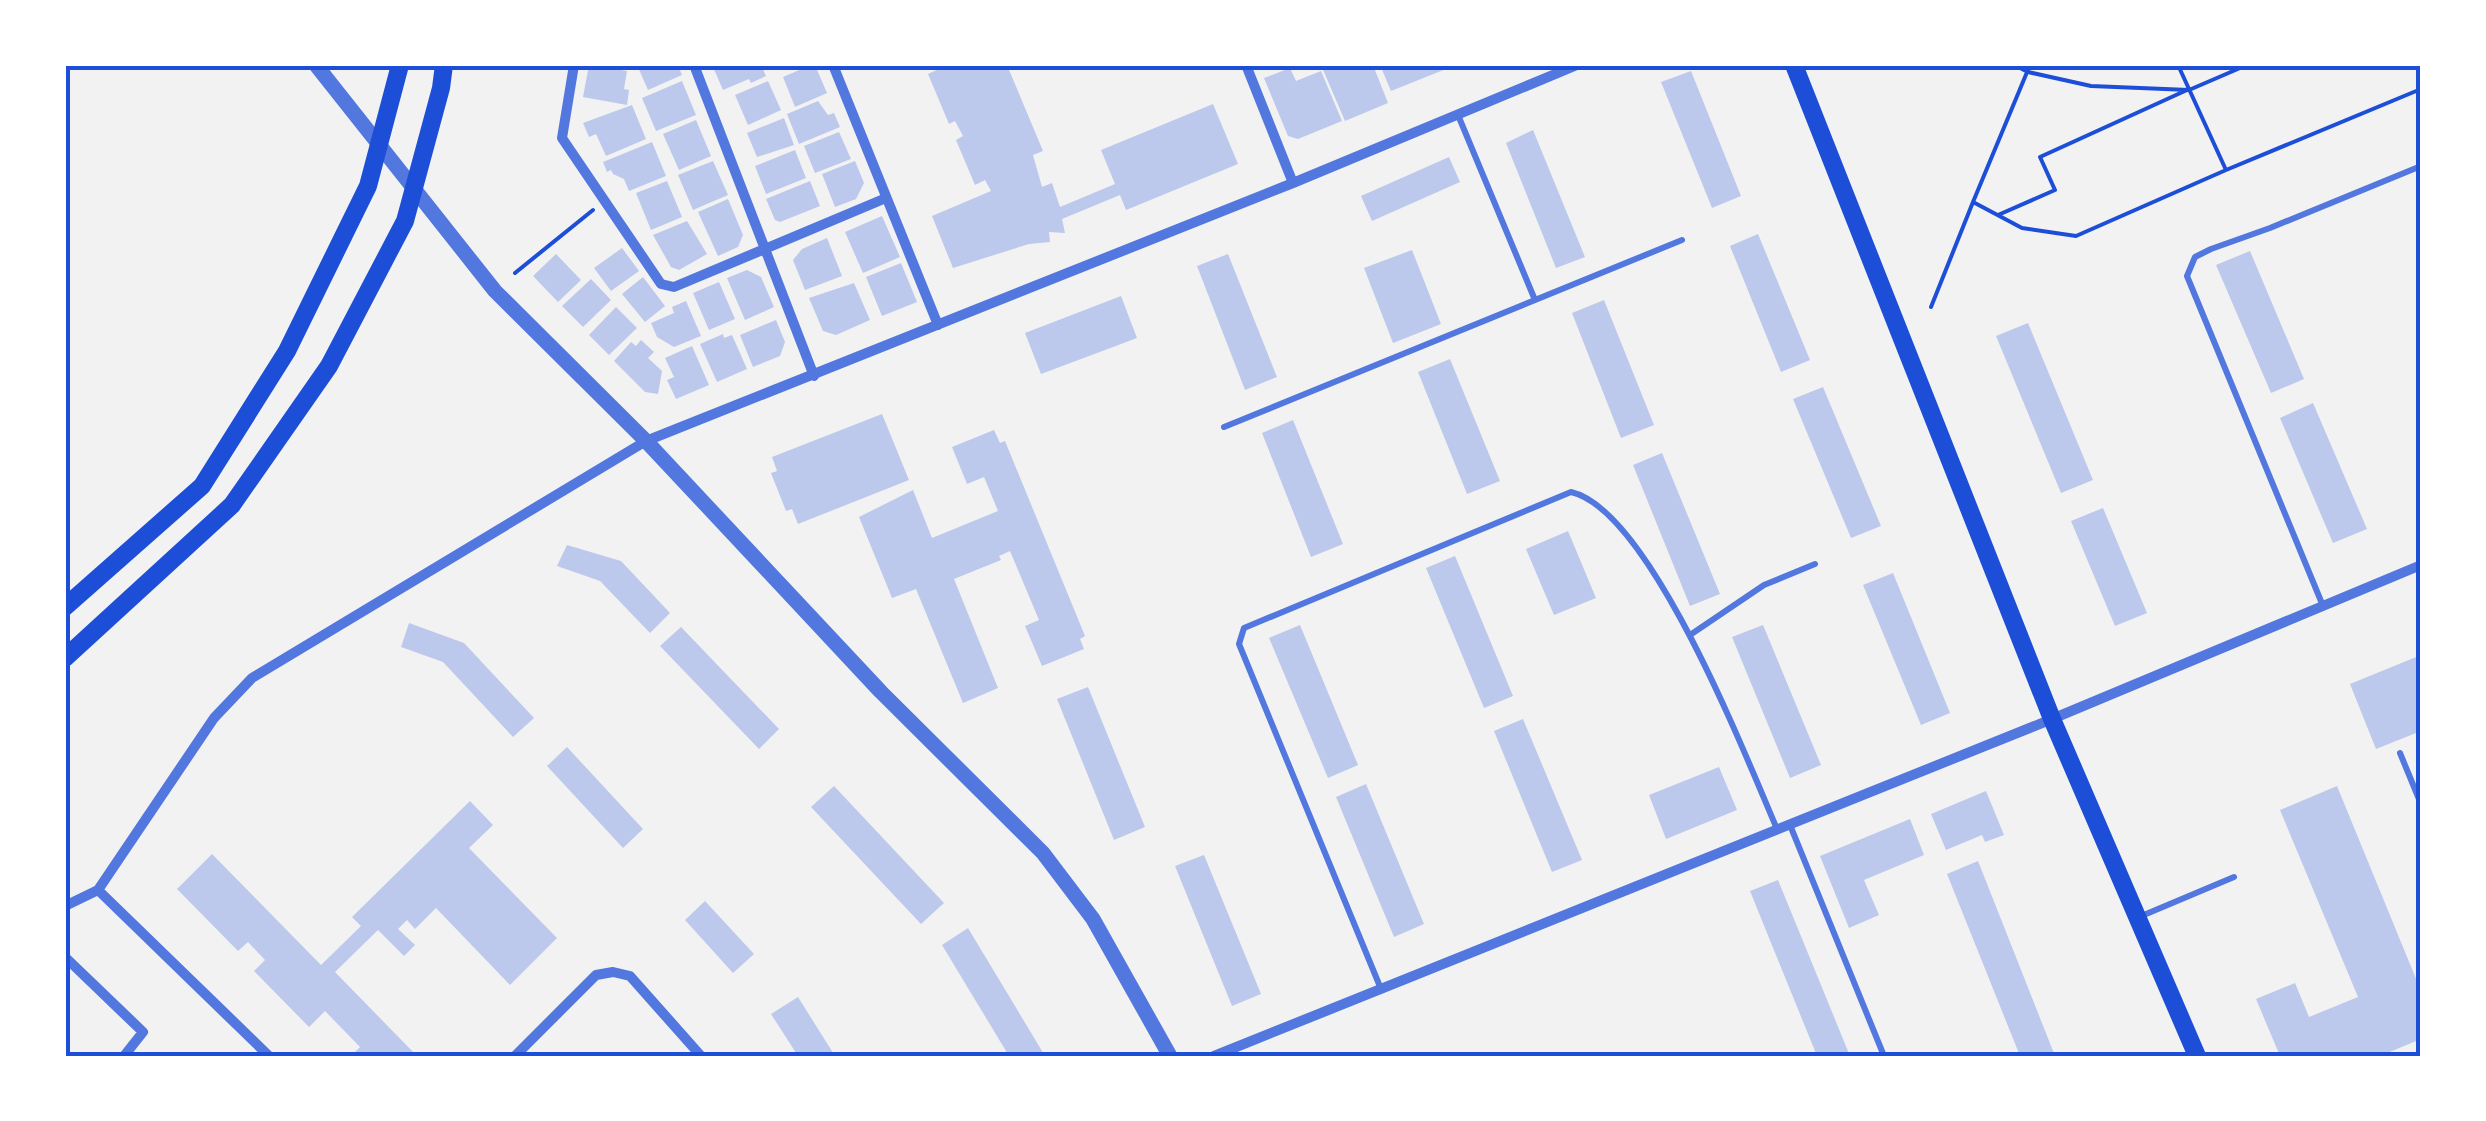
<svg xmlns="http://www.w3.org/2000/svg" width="2486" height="1121" font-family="Inter,sans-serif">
  <rect width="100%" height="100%" fill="#f2f2f2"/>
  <path fill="#bdc9ec" d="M589,65L627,71L624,89L629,90L627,105L583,97Z
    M637,65H678L682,75L648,90Z
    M717,65H761L766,76L751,83L749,79L723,90L713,67Z
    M811,65H815L827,93L795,107L783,77Z
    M939,65H1007L1043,151L1033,155L1042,187L1052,183L1060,207L1115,184L1101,150L1213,104L1238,164L1126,210L1120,195L1062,219L1065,233L1049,232L1050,242L1029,244L953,268L932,216L991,191L985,180L975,185L956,140L963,136L955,121L949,124L928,74L941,68Z
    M1321,65H1373L1388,103L1345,121Z
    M1380,65H1456L1391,91Z
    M1290,68L1296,81L1321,71L1342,121L1298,139L1288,136L1264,78Z
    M1691,71L1741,196L1712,208L1661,82Z
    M682,81L696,115L656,131L642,98Z
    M768,81L781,110L748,125L735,95Z
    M818,101L828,115L834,113L840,127L799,144L787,114Z
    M632,105L646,139L606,156L596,134L589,137L583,123Z
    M784,118L794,145L757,157L747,133Z
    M696,120L711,156L679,170L663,134Z
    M1533,130L1585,257L1556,268L1506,143Z
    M839,132L851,159L815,173L804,146Z
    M652,142L666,176L629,191L624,179L613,174L611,170L607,172L603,162Z
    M795,150L806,178L766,194L755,166Z
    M1449,157L1460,182L1372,221L1361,196Z
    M713,161L728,195L693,210L678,175Z
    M855,161L864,183L856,199L835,207L822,174Z
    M667,181L682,217L651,230L636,193Z
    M810,181L820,206L780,222L775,220L766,199Z
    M728,199L743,235L738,247L718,256L698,212Z
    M882,216L900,257L863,273L845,232Z
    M687,221L707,254L679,270L671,267L653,235Z
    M1758,234L1810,360L1781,372L1730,246Z
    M827,238L842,276L805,290L793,260L802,249Z
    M622,248L639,271L611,291L594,268Z
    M1412,250L1441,324L1393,343L1364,268Z
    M2250,251L2304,379L2271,393L2216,265Z
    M556,254L581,280L558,302L533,276Z
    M1228,254L1277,377L1245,390L1197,266Z
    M901,263L917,302L882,316L866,277Z
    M747,270L761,277L774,307L745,320L727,278Z
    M643,277L665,306L645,322L622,294Z
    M591,279L611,300L583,327L562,306Z
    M719,282L735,319L709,330L693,293Z
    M854,283L870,320L836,335L823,331L809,298Z
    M1121,296L1137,338L1041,374L1025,333Z
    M1604,300L1654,425L1621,438L1572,313Z
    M686,301L701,336L674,347L657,337L651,323L674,313L672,307Z
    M616,307L637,328L609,355L589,335Z
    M776,320L785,342L780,356L753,367L740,335Z
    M2028,323L2093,480L2061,493L1996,336Z
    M723,334L724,338L732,335L747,369L717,382L700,344Z
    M641,340L654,352L648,358L662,371L658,394L645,392L614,361L631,342L636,346Z
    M692,346L709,385L676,399L667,380L674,377L665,358Z
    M1450,359L1500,481L1467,494L1418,372Z
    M1823,387L1881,526L1851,538L1793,399Z
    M2313,403L2367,529L2333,543L2280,418Z
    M882,414L909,480L798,524L792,509L786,511L771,473L777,471L772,457Z
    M1293,420L1343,544L1311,557L1262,433Z
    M994,430L1000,443L1005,441L1085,636L1080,639L1084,649L1042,666L1025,626L1039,620L1010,551L999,556L1001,560L954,579L998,688L963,703L916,589L892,598L859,517L913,490L932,538L998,511L984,477L967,484L952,447Z
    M1662,453L1720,594L1690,606L1633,465Z
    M2103,508L2147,613L2115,626L2071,521Z
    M1568,531L1596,598L1554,615L1526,549Z
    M567,545L621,561L670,613L650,633L600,581L557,566Z
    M1455,556L1513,696L1484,708L1426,568Z
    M1893,573L1950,713L1921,725L1863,585Z
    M409,623L464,643L534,718L513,737L443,662L401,647Z
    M1300,625L1358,765L1328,778L1269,638Z
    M1763,625L1821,765L1790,778L1732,637Z
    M681,627L779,729L759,749L660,646Z
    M2421,655V731L2376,749L2350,684Z
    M1088,687L1145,827L1114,840L1057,699Z
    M1523,719L1582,860L1552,872L1494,731Z
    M567,747L643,829L623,848L547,766Z
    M1719,767L1737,810L1666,839L1649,795Z
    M1366,784L1424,924L1394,937L1336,797Z
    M834,786L944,903L921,924L811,807Z
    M2337,786L2421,991V1039L2380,1056H2280L2256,999L2295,983L2309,1017L2358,997L2280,810Z
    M1986,791L2004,835L1985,842L1982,835L1946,850L1931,814Z
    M470,801L493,825L469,848L557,938L510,985L436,908L415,929L407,920L398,929L415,945L404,956L378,930L335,972L417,1056H351L360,1047L325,1011L309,1027L254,971L265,960L248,942L238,951L177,889L212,854L321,965L361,926L352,917Z
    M1910,819L1924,855L1864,880L1879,915L1849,928L1820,856Z
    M1204,855L1261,994L1232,1006L1175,866Z
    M1978,861L2055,1056H2020L1947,874Z
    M1778,880L1850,1056H1817L1750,891Z
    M705,901L754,954L733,973L685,920Z
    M968,928L1045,1056H1009L942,945Z
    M798,997L835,1056H798L771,1014Z"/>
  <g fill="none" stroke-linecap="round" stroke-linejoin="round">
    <path stroke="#1d4ed8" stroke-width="4" d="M2014,65L2028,72L2091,86L2189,90L2247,65
      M2030,65L1973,202L2022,228L2076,236L2226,170L2178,65
      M2226,170L2421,89
      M1998,215L2055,190L2040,157L2187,90
      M515,273L593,210
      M1931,307L1973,202"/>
    <path stroke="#5277de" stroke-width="6" d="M1458,115L1535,300
      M1224,427L1682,240
      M2323,606L2187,276L2195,257L2211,249L2270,228L2421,166
      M1690,635L1764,585L1815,564
      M2400,753L2421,804
      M1790,825L1884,1056
      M2139,917L2234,877
      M1381,989L1239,644L1244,628L1571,492C1650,510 1745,755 1777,829"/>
    <path stroke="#5277de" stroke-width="10" d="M574,65L562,138L661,284L674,287L886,198
      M694,65L814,376
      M833,65L938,325
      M1246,65L1293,183
      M98,890L269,1056
      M65,906L98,890L214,718L252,678L646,441L1293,183L1577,65
      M65,957L143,1032L124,1056
      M515,1056L596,975L613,972L630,976L701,1056
      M1214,1056L2052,719L2421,565"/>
    <path stroke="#5277de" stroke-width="15" d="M316,65L495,291L646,441L881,692L1043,853L1093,919L1170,1056"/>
    <path stroke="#1d4ed8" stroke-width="18" d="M1794,65L2052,719L2197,1056
      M65,607L202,486L287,351L368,186L400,65
      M65,658L232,505L329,366L405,221L441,88L444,65"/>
  </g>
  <rect width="2486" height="1121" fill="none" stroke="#ffffff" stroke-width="135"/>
  <rect x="68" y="68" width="2350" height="986" fill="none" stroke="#1d4ed8" stroke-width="4"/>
</svg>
